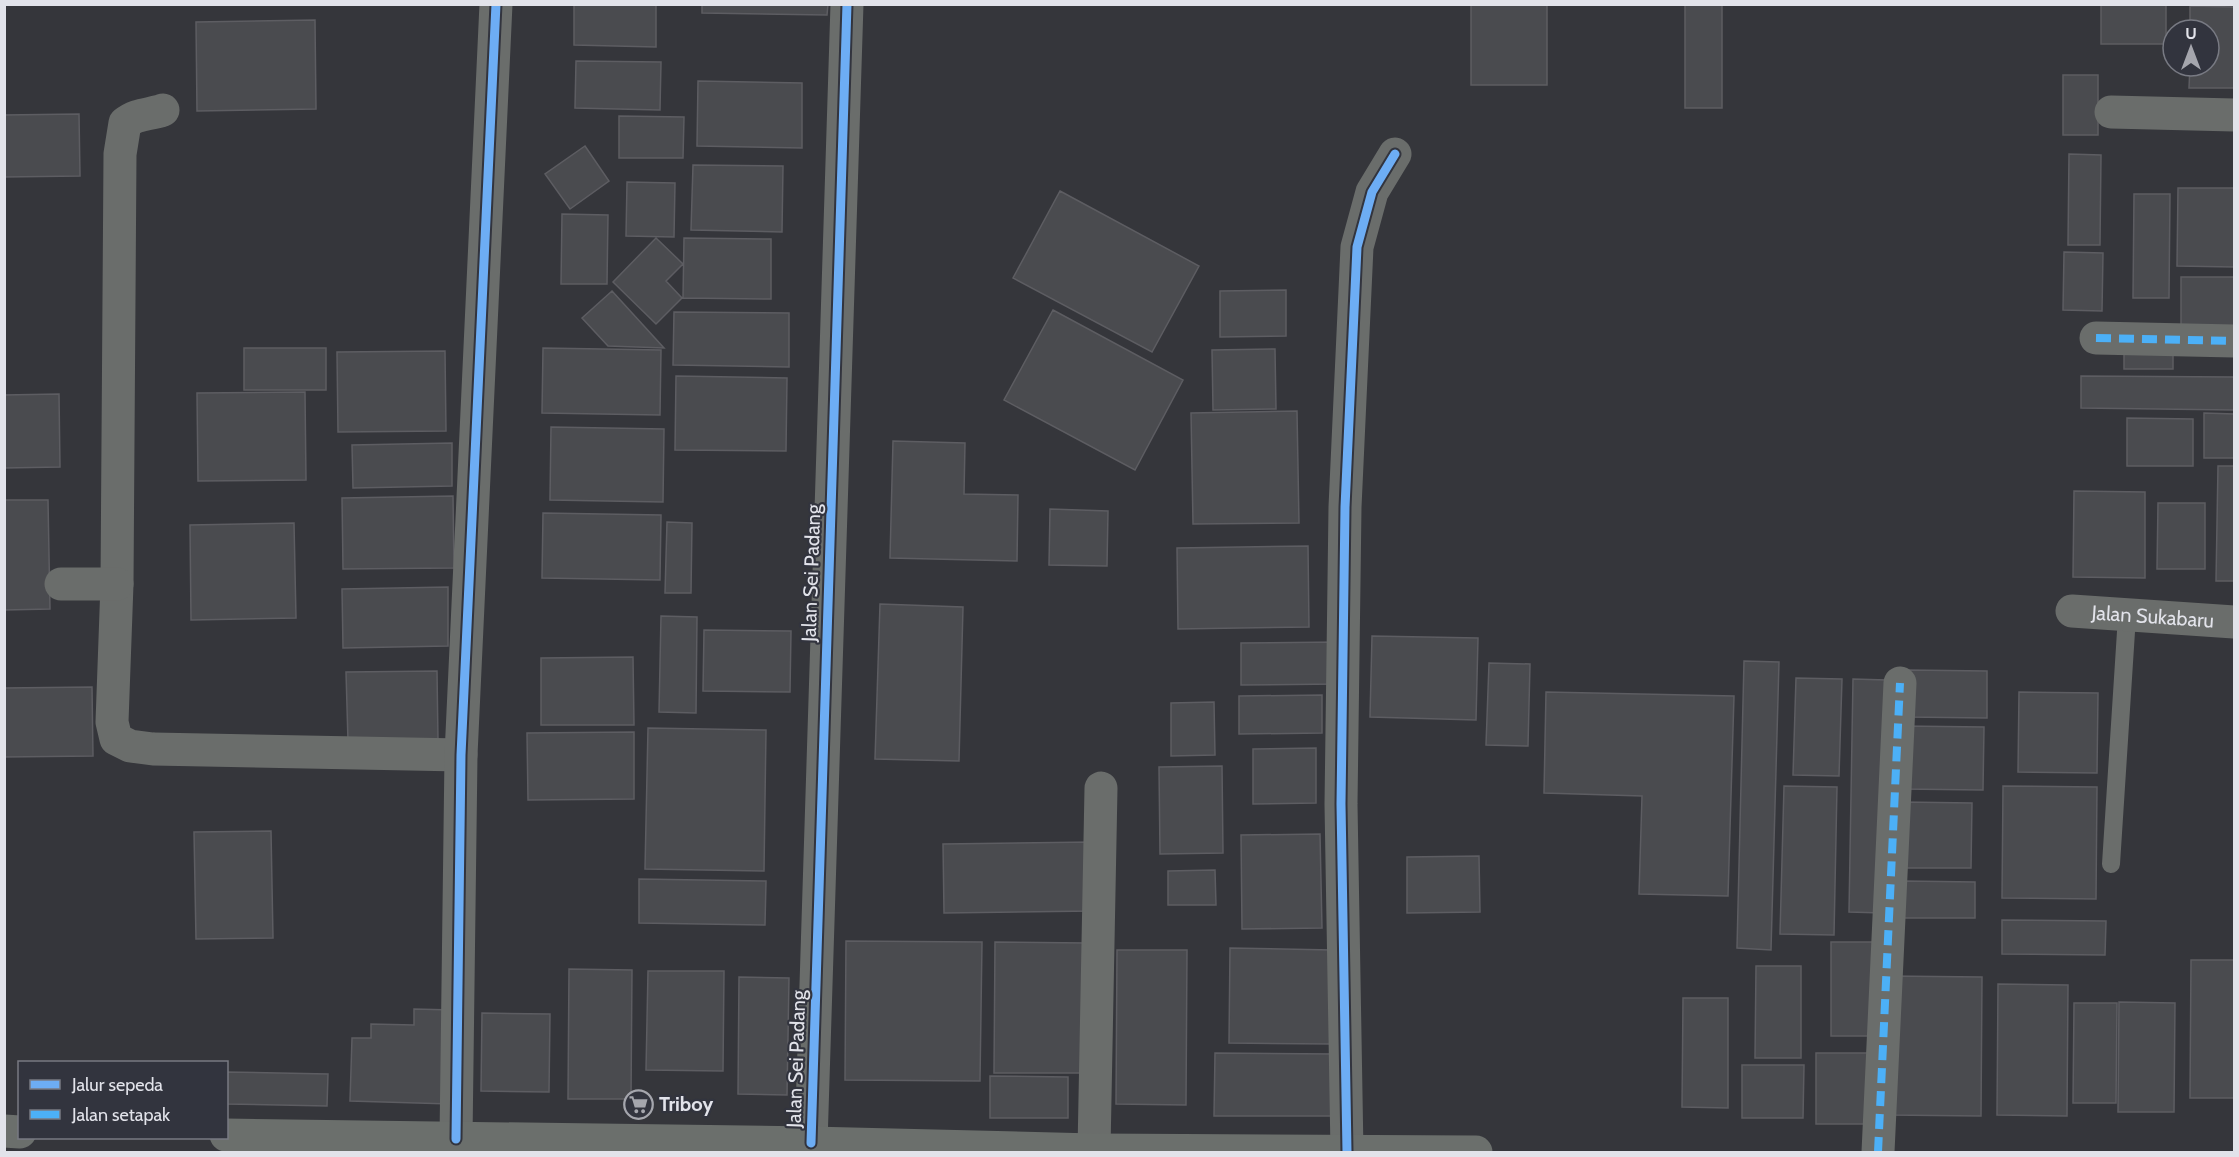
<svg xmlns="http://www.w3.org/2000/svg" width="2239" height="1157" font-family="Cabin,sans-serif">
  <rect width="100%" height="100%" fill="#35363b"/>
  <path fill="#4a4b4f" stroke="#5d5d62" stroke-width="1.5" d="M574,4H656V47L574,45Z
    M702,4H828L827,15L702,13Z
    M1471,4H1547V85H1471Z
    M1685,4H1722V108H1685Z
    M2101,4H2166V44H2101Z
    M2190,6L2234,7V88H2189L2190,66H2209V30H2190Z
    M315,20L316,109L197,111L196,22Z
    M576,61L661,62L660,110L575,108Z
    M2063,75H2098V135H2063Z
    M698,81L802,83V148L697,146Z
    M79,114L80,176L4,177V115Z
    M619,116L684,117L683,158H619Z
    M585,146L609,181L570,209L545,174Z
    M2069,154L2101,155L2100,245H2068Z
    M693,165L783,166L782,232L691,230Z
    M627,182L675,183L674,237L626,236Z
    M2178,188H2234V267L2177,266Z
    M1060,191L1199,266L1152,352L1013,278Z
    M2134,194H2170L2169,298H2133Z
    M562,214L608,215L607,284H561Z
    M656,238L683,264L666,281L682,298L656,324L613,282Z
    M684,238L771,239V299L683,298Z
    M2064,252L2103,253L2102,311L2063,310Z
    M2181,277H2234V327L2181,326Z
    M1286,290V336L1220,337V291Z
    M612,291L664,348L608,346L582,318Z
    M1053,310L1183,380L1135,470L1004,400Z
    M674,312L789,313V367L673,365Z
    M244,348H326V390H244Z
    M543,348L661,350L660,415L542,413Z
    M2124,348H2173V369H2124Z
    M1275,349L1276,409L1213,410L1212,350Z
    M445,351L446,431L338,432L337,352Z
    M676,376L787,378L786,451L675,450Z
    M2081,376L2234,377V410L2081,408Z
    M305,392L306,480L198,481L197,393Z
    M59,394L60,467L4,468V395Z
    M1297,411L1299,523L1193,524L1191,413Z
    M2204,413L2234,414V458H2204Z
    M2127,418L2193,419V466H2127Z
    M551,427L664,429L663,502L550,500Z
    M893,441L965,443L964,494L1018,495L1017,561L890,558Z
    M452,443V486L353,488L352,445Z
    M2218,466H2234V581H2216Z
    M2074,491L2145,492V578L2073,577Z
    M453,496L454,568L343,569L342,498Z
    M4,500H48L50,609L4,610Z
    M2158,503H2205V569H2157Z
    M1050,509L1108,511L1107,566L1049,565Z
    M543,513L661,515L660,580L542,578Z
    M667,522L692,523L691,593H665Z
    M294,523L296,618L191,620L190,525Z
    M1308,546L1309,627L1178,629L1177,548Z
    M448,587V646L343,648L342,589Z
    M880,604L963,607L959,761L875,759Z
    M661,616L697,617L696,713L659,712Z
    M704,630L791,631L790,692L703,691Z
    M1372,636L1478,638L1476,720L1370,717Z
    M1338,642V684L1241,685V643Z
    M633,657L634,725H541V658Z
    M1744,661L1779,662L1771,950L1737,948Z
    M1489,663L1530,664L1528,746L1486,745Z
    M1907,670L1987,671V718L1907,717Z
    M437,671L438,740L348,741L346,672Z
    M1796,678L1842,679L1839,776L1793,775Z
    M1853,679L1886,680L1882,913L1849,912Z
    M92,687L93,756L4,757V688Z
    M1546,692L1734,696L1728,896L1639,894L1642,796L1544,793Z
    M2019,692L2098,693L2097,773L2018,772Z
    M1322,695V733L1239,734V696Z
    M1214,702L1215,755L1171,756V703Z
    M1903,726L1984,727L1983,790L1902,789Z
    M648,728L766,730L764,871L645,869Z
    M634,732V799L528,800L527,733Z
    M1316,748V803L1253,804V749Z
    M1222,766L1223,853L1160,854L1159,767Z
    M1784,786L1837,787L1834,935L1780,934Z
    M2003,786L2097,787L2096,899L2002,898Z
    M1902,802L1972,803L1971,868H1901Z
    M271,831L273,938L196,939L194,832Z
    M1320,834L1322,928L1242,929L1241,835Z
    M1092,842L1093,911L944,913L943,844Z
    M1479,856L1480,912L1407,913V857Z
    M1215,870L1216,905H1168V871Z
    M639,879L766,881L765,925L639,923Z
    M1905,881L1975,882V918H1904Z
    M2002,920L2106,921L2105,955L2002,954Z
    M846,941L982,942L980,1081L845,1080Z
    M995,942L1087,943L1086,1073H994Z
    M1831,942H1873L1872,1036H1831Z
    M1230,948L1332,950L1331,1044L1229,1043Z
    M1117,950H1187L1186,1105L1116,1104Z
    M2191,960H2234V1098H2190Z
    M1756,966H1801V1058H1755Z
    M569,969L632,970L631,1099H568Z
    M648,971H724L723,1071L646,1070Z
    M1890,976L1982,977L1981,1116L1889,1115Z
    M739,977L789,978L787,1095L738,1094Z
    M1998,984L2068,985L2067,1116L1997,1115Z
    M1683,998H1728V1108L1682,1107Z
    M2119,1002L2175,1003L2174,1112H2118Z
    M2074,1003H2117L2116,1103H2073Z
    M414,1009L452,1010L450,1104L350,1101L352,1038H371V1024L414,1025Z
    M482,1013L550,1014L549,1092L481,1091Z
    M1215,1053L1335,1054L1334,1116H1214Z
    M1816,1053H1868V1124H1816Z
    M1742,1065H1804L1803,1118H1742Z
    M226,1072L328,1074L327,1106L226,1104Z
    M990,1076L1068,1077V1118H990Z"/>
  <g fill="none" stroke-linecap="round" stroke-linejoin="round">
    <path stroke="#6a6d6b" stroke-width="18" d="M2111,864L2127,616"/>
    <g stroke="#6a6d6b" stroke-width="33">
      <path d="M163,110C150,115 137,113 125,123L120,154L117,584L112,722L116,739L130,746L153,749L461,755"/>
      <path d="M2111,112L2234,115"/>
      <path d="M2096,338L2234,341"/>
      <path d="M61,584H117"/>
      <path id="s1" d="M2072,611L2234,622"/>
      <path d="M456,1139L461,755L496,4"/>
      <path d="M811,1143L847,4"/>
      <path d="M1094,1150L1101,788"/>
      <path d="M1347,1152L1341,804L1345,507L1357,247L1372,192L1395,154"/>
      <path d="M1878,1152L1900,683"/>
    </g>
    <path stroke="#6b6f6c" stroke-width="33" d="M4,1131L20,1132
      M226,1135L811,1143L1094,1150L1476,1152"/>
    <path stroke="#4cb0f7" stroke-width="8" stroke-dasharray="15 8" stroke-linecap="butt" d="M2096,338L2234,341
      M1878,1152L1900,683"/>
    <defs>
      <path id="cycleway" d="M456,1139L461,755L496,4
        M811,1143L847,4
        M1347,1152L1341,804L1345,507L1357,247L1372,192L1395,154"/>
    </defs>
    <use href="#cycleway" stroke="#32343e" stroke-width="13"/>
    <use href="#cycleway" stroke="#6dadf4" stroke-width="9"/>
  </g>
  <defs>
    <symbol id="supermarket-ring" viewBox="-11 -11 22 22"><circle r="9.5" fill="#32343e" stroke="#a5a6ad" stroke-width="1.5"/><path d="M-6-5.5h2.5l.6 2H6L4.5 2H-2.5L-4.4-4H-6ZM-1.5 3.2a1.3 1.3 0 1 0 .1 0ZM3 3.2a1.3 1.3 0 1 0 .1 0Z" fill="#a5a6ad"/></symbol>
  </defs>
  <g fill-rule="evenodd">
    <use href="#supermarket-ring" x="622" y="1088" width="33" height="33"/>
  </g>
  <g text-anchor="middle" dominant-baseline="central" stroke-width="4.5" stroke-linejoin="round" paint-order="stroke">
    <g font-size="20" fill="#e2e3ea" stroke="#32343e">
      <text transform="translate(811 573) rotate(-88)">Jalan Sei Padang</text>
      <text stroke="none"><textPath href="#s1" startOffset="81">Jalan Sukabaru</textPath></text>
      <text transform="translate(796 1059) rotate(-88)">Jalan Sei Padang</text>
    </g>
    <g font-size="20" font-weight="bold" fill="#e2e3ea" stroke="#32343e" text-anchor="start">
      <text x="659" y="1104">Triboy</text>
    </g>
  </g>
  <rect width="2239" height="1157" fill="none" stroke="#e2e3ea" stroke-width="12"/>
  <rect x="18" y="1061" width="210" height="78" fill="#32343e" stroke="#787a83" stroke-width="1.5"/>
  <rect x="30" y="1080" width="30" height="9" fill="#6dadf4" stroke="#787a83" stroke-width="1.5"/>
  <text x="72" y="1091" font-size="18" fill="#e2e3ea">Jalur sepeda</text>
  <rect x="30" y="1110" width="30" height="9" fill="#4cb0f7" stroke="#787a83" stroke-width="1.5"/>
  <text x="72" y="1121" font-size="18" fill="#e2e3ea">Jalan setapak</text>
  <g transform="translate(2191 48)"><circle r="28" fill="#32343e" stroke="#787a83" stroke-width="1.5"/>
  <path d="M0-4.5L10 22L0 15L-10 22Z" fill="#a5a6ad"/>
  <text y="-9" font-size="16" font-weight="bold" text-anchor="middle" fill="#e2e3ea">U</text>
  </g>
</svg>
